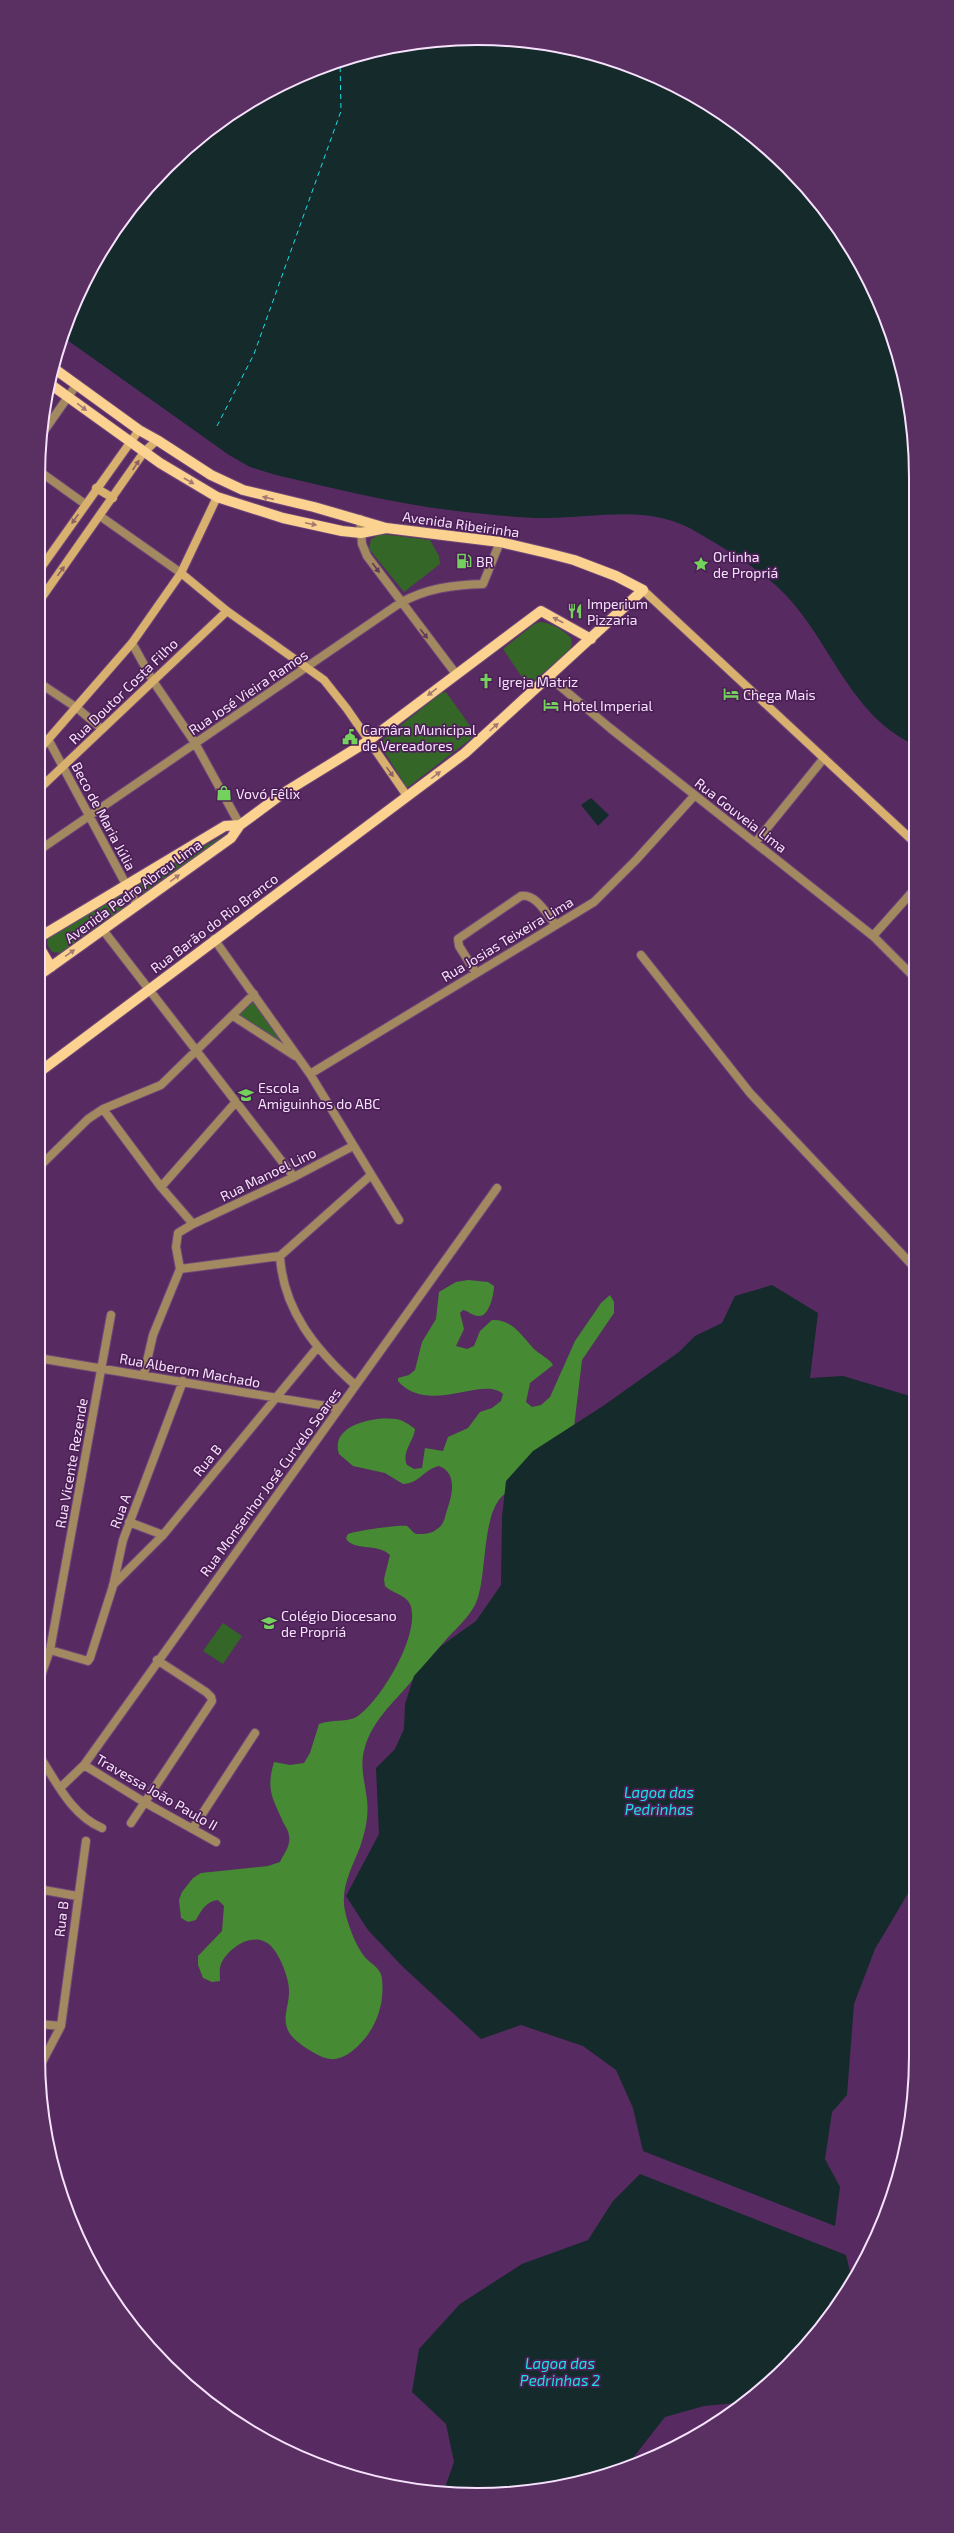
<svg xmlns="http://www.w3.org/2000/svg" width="954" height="2533" font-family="'Exo 2',sans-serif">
  <rect width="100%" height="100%" fill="#572b61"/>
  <path fill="#346727" d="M381,534L430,540L439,556L440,564L404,592L369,549L371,539Z
    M539,622C550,622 564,630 571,638L572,644L569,651L528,686L503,649L533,625Z
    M446,692L473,730L472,738L407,788L379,743L441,693Z
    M237,828L140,895L135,892V885Z
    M118,895L125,898L126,906L61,953L52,952L47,944L48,937Z
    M254,1001L288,1047L239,1015Z
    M223,1623L242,1636L223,1664L203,1651Z"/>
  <path fill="#468b33" d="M468,1280L488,1282L494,1286C494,1294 489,1318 478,1316C473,1316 468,1311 463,1310L460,1313L464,1329L456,1346L467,1349L474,1346L480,1331L492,1320C512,1319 522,1336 534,1349C540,1355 549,1358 553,1365L530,1383L526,1402L532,1407L541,1405L550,1397L575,1341L601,1303L610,1295L614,1302V1313L582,1360L574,1427L510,1491C479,1503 489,1578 475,1605C467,1620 455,1629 444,1642C432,1655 421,1669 410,1683C393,1703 373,1720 365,1747C359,1765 365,1782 367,1800C369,1816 365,1832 360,1847C352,1868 340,1888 345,1911C348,1925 355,1944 364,1956C370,1964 381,1967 382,1979C385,2008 374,2034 351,2052C345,2056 338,2060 330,2059C321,2058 311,2051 303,2046C271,2024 294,2008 288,1982C286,1972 279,1954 271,1946C254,1930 229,1947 221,1964C219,1969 220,1976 220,1981L212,1982L203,1978L198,1965V1956L222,1931L224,1906L218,1900C206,1901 201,1911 196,1920L188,1922L181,1918L179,1900L182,1892L193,1878L201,1873L268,1866L280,1862C284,1853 291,1846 289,1836C289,1831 285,1826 283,1822C272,1797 266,1790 274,1762L290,1765L304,1763L310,1753L319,1724C331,1719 348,1723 358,1716C381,1700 422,1633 410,1604C406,1595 392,1593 385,1586L384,1579L390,1555C378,1543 351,1551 346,1538L348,1534C354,1531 401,1524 407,1526C410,1528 412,1532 416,1534C424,1534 431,1534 437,1529C444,1525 445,1517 447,1510C452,1496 458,1473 439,1466C424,1469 419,1484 403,1484L385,1473L353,1466L339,1454C329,1424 377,1416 396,1419C403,1420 410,1425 415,1429C414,1441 401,1452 407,1465L414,1469L422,1468L425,1448L443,1451L448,1437L468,1428L480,1412L492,1408L501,1401L503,1394C484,1375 428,1416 398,1381V1378L409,1375L415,1370L422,1342L436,1319L439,1292L456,1282Z"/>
  <path fill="#142a2b" d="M506,39L591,53L671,83L721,112L807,188L871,283L901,363L912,419L913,744C854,717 832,648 792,602C768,574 732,553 700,534C651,503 600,518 546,518C517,518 486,514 457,511C396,504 336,489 276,475L250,467L229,455L63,337L83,283L129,210L188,147L258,97L336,61L420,42Z
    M591,798L609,815L598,826L581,805Z
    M772,1285L818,1313L810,1378L843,1376L910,1396L914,1399L916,1880L875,1949L854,2004L847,2095L832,2112L825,2159L840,2187L835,2226L643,2151L633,2108L616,2070L583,2046L521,2025L481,2039L402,1966L368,1930L346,1896L379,1834L376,1768L395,1749L404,1729L405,1704L414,1676L441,1646L476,1621L501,1585L502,1517L506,1481L533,1451L603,1406L679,1352L695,1336L722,1323L735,1296Z
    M640,2174L846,2255L852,2280L829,2303L832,2313L825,2323L767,2386L746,2402L704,2406L665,2417L625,2468L563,2487L477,2495L443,2493L454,2462L446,2424L412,2392L419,2349L460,2304L522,2264L588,2240L613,2201Z"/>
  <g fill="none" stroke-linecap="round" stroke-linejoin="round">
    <path stroke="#1adfe7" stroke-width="1" stroke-dasharray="5 4" stroke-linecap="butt" d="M217,426L254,354L341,111L340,60"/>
    <defs>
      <path id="street" d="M44,431L77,384
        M39,471L85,504
        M100,516L181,573
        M360,519L362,544L367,556L456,674
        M132,643L153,681L195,743L240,825
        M549,677L610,728L873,936L914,977
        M38,682L77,708L102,729
        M48,739L137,905
        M755,843L824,758
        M38,851L400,603C427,588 453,585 483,584L500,542
        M103,930L294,1177
        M873,936L913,891
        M214,939L310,1074L399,1220
        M641,955L750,1093L914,1267
        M476,973L459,946L458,939L521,896C536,893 547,915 556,925
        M233,1016L295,1056
        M310,1074L594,902L636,860L694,796
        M103,1109L161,1187L193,1224
        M38,1168L88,1119L103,1109L161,1085L254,994
        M161,1187L235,1103
        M280,1256C283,1310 316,1350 355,1385
        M180,1269L280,1256L371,1175
        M38,1358L338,1408
        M144,1374L153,1335L180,1269L176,1247L178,1233L193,1224L294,1177L353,1146
        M129,1522L163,1535
        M113,1585L163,1535L317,1348
        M50,1650L88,1661L90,1658L113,1586L123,1540L183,1381
        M38,1684L50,1650L111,1315
        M38,1754C56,1781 71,1815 102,1828
        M84,1765L144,1802L216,1842
        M60,1788L84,1765L497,1188
        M131,1823L212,1701L211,1697L206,1692L157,1660
        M193,1828L255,1733
        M38,1889L77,1896
        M38,2024L61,2026
        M39,2068L61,2026L86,1841"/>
      <path id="secondary" d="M96,488L113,498
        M38,572L139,430
        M181,573L227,611L324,680L347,709L407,796
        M643,590L913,841
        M38,603L144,452L157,440
        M38,751L132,643L181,573L217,497
        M38,790L227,611"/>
      <path id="primary" d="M50,384L160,463L217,497L283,518L342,531L361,533L386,528
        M38,938L225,826L240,825
        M38,945L51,967
        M38,976L231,838L240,825L282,794L368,741L541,611L591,639
        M38,1073L465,753L643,590L616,576L574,560L547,553L500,542L386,528L314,507L243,490L211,475L157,440L139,430L52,367"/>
    </defs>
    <use href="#street" stroke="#71487a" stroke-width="10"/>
    <use href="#secondary" stroke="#71487a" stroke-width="10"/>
    <use href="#primary" stroke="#71487a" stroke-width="12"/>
    <use href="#street" stroke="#a28960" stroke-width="8"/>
    <use href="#secondary" stroke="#d9b16f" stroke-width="8"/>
    <use href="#primary" stroke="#fbd28f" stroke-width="10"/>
  </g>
  <defs><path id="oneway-solid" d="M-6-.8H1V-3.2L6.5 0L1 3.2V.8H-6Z"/></defs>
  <g fill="#a47972">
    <use href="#oneway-solid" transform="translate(82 407) rotate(37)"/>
    <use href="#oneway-solid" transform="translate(189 481) rotate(30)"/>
    <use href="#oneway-solid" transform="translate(268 498) rotate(-167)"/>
    <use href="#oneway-solid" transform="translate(311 524) rotate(12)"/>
    <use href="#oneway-solid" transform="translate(558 620) rotate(-152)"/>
    <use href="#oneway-solid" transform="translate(432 692) rotate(143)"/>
    <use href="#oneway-solid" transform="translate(494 727) rotate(-42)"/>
    <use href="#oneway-solid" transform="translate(436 775) rotate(-37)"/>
    <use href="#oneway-solid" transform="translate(175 878) rotate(-36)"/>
    <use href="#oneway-solid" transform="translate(70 953) rotate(-35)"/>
  </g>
  <g fill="#8b6161">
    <use href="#oneway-solid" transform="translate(136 465) rotate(-56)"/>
    <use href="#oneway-solid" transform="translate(75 519) rotate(125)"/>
    <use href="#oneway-solid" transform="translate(61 571) rotate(-54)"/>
    <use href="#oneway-solid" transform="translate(390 772) rotate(54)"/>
  </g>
  <g fill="#623a58">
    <use href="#oneway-solid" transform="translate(376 568) rotate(54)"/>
    <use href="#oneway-solid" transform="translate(424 634) rotate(52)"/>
  </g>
  <defs>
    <symbol id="fuel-bare" viewBox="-9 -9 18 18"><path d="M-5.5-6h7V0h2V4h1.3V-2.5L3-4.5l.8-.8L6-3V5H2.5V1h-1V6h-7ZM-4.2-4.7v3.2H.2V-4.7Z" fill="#74d25c" stroke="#4c2056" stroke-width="2.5" paint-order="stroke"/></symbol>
    <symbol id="sight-bare" viewBox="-9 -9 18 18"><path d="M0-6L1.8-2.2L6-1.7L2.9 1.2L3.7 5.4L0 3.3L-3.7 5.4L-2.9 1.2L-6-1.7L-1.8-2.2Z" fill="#74d25c" stroke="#4c2056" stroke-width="2.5" paint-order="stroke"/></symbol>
    <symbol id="restaurant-bare" viewBox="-9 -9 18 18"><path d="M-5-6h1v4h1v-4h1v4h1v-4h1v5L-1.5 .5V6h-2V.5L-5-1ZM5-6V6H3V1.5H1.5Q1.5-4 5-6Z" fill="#74d25c" stroke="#4c2056" stroke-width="2.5" paint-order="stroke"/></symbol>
    <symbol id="church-bare" viewBox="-9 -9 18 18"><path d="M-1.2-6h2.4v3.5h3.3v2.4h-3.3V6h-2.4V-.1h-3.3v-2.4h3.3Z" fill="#74d25c" stroke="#4c2056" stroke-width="2.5" paint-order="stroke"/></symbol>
    <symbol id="hotel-bare" viewBox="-9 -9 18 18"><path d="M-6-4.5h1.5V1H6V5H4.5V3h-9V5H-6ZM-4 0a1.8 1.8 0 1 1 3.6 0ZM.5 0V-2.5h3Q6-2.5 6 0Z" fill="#74d25c" stroke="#4c2056" stroke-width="2.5" paint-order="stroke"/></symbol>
    <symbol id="civic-bare" viewBox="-9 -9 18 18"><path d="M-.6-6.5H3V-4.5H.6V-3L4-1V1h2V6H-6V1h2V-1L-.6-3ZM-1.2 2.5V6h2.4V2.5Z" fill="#74d25c" stroke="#4c2056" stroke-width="2.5" paint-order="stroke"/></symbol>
    <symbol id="shop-bare" viewBox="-9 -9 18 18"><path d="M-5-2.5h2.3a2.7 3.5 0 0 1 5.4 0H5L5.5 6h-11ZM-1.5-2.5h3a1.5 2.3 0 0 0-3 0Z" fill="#74d25c" stroke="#4c2056" stroke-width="2.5" paint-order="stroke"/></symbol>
    <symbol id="school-bare" viewBox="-9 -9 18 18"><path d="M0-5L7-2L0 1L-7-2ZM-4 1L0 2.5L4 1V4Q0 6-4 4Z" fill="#74d25c" stroke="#4c2056" stroke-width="2.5" paint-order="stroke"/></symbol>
  </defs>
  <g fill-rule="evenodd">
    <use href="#fuel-bare" x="453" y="550" width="22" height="22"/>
    <use href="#sight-bare" x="690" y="553" width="22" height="22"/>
    <use href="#restaurant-bare" x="564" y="600" width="22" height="22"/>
    <use href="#church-bare" x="475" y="670" width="22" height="22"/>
    <use href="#hotel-bare" x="720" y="683" width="22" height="22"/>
    <use href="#hotel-bare" x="540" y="694" width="22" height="22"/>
    <use href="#civic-bare" x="339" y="726" width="22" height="22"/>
    <use href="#shop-bare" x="213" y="782" width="22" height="22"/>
    <use href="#school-bare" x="235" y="1084" width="22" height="22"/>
    <use href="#school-bare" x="258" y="1612" width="22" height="22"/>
  </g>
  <g text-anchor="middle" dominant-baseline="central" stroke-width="3.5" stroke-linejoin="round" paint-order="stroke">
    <g font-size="14" fill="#f7e2fd" stroke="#4c2056">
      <text transform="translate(461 524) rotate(8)">Avenida Ribeirinha</text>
      <text transform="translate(123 691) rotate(-44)">Rua Doutor Costa Filho</text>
      <text transform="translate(248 692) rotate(-34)">Rua José Vieira Ramos</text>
      <text transform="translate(741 815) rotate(38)">Rua Gouveia Lima</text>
      <text transform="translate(104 816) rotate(62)">Beco de Maria Júlia</text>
      <text transform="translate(133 891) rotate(-36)">Avenida Pedro Abreu Lima</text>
      <text transform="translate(214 923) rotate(-37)">Rua Barão do Rio Branco</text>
      <text transform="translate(507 939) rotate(-31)">Rua Josias Teixeira Lima</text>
      <text transform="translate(268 1174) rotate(-26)">Rua Manoel Lino</text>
      <text transform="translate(190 1370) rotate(10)">Rua Alberom Machado</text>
      <text transform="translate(207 1460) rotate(-51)">Rua B</text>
      <text transform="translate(71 1463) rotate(-80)">Rua Vicente Rezende</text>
      <text transform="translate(270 1482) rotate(-54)">Rua Monsenhor José Curvelo Soares</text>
      <text transform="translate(120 1511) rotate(-70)">Rua A</text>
      <text transform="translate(157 1792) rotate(30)">Travessa João Paulo II</text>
      <text transform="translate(61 1919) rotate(-83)">Rua B</text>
    </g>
    <g font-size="14" fill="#f7e2fd" stroke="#4c2056" text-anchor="start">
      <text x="713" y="556">Orlinha<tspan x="713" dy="16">de Propriá</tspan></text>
      <text x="476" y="561">BR</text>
      <text x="587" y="603">Imperium<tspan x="587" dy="16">Pizzaria</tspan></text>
      <text x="498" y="681">Igreja Matriz</text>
      <text x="743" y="694">Chega Mais</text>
      <text x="563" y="705">Hotel Imperial</text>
      <text x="362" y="729">Camâra Municipal<tspan x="362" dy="16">de Vereadores</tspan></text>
      <text x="236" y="793">Vovó Fêlix</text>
      <text x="258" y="1087">Escola<tspan x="258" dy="16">Amiguinhos do ABC</tspan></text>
      <text x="281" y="1615">Colégio Diocesano<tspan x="281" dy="16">de Propriá</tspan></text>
    </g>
    <g font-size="15" font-style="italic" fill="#1adfe7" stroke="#4c2056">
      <text x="659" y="1792">Lagoa das<tspan x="659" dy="17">Pedrinhas</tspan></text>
      <text x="560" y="2363">Lagoa das<tspan x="560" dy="17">Pedrinhas 2</tspan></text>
    </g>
  </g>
  <path d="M0 0H954V2533H0ZM477 45H477A432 432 0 0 1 909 477V2056A432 432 0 0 1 477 2488H477A432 432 0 0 1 45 2056V477A432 432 0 0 1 477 45Z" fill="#5a3063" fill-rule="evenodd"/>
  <path fill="none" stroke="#f7e2fd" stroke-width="2" d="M477 45H477A432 432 0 0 1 909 477V2056A432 432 0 0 1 477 2488H477A432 432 0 0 1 45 2056V477A432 432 0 0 1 477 45Z"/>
</svg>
